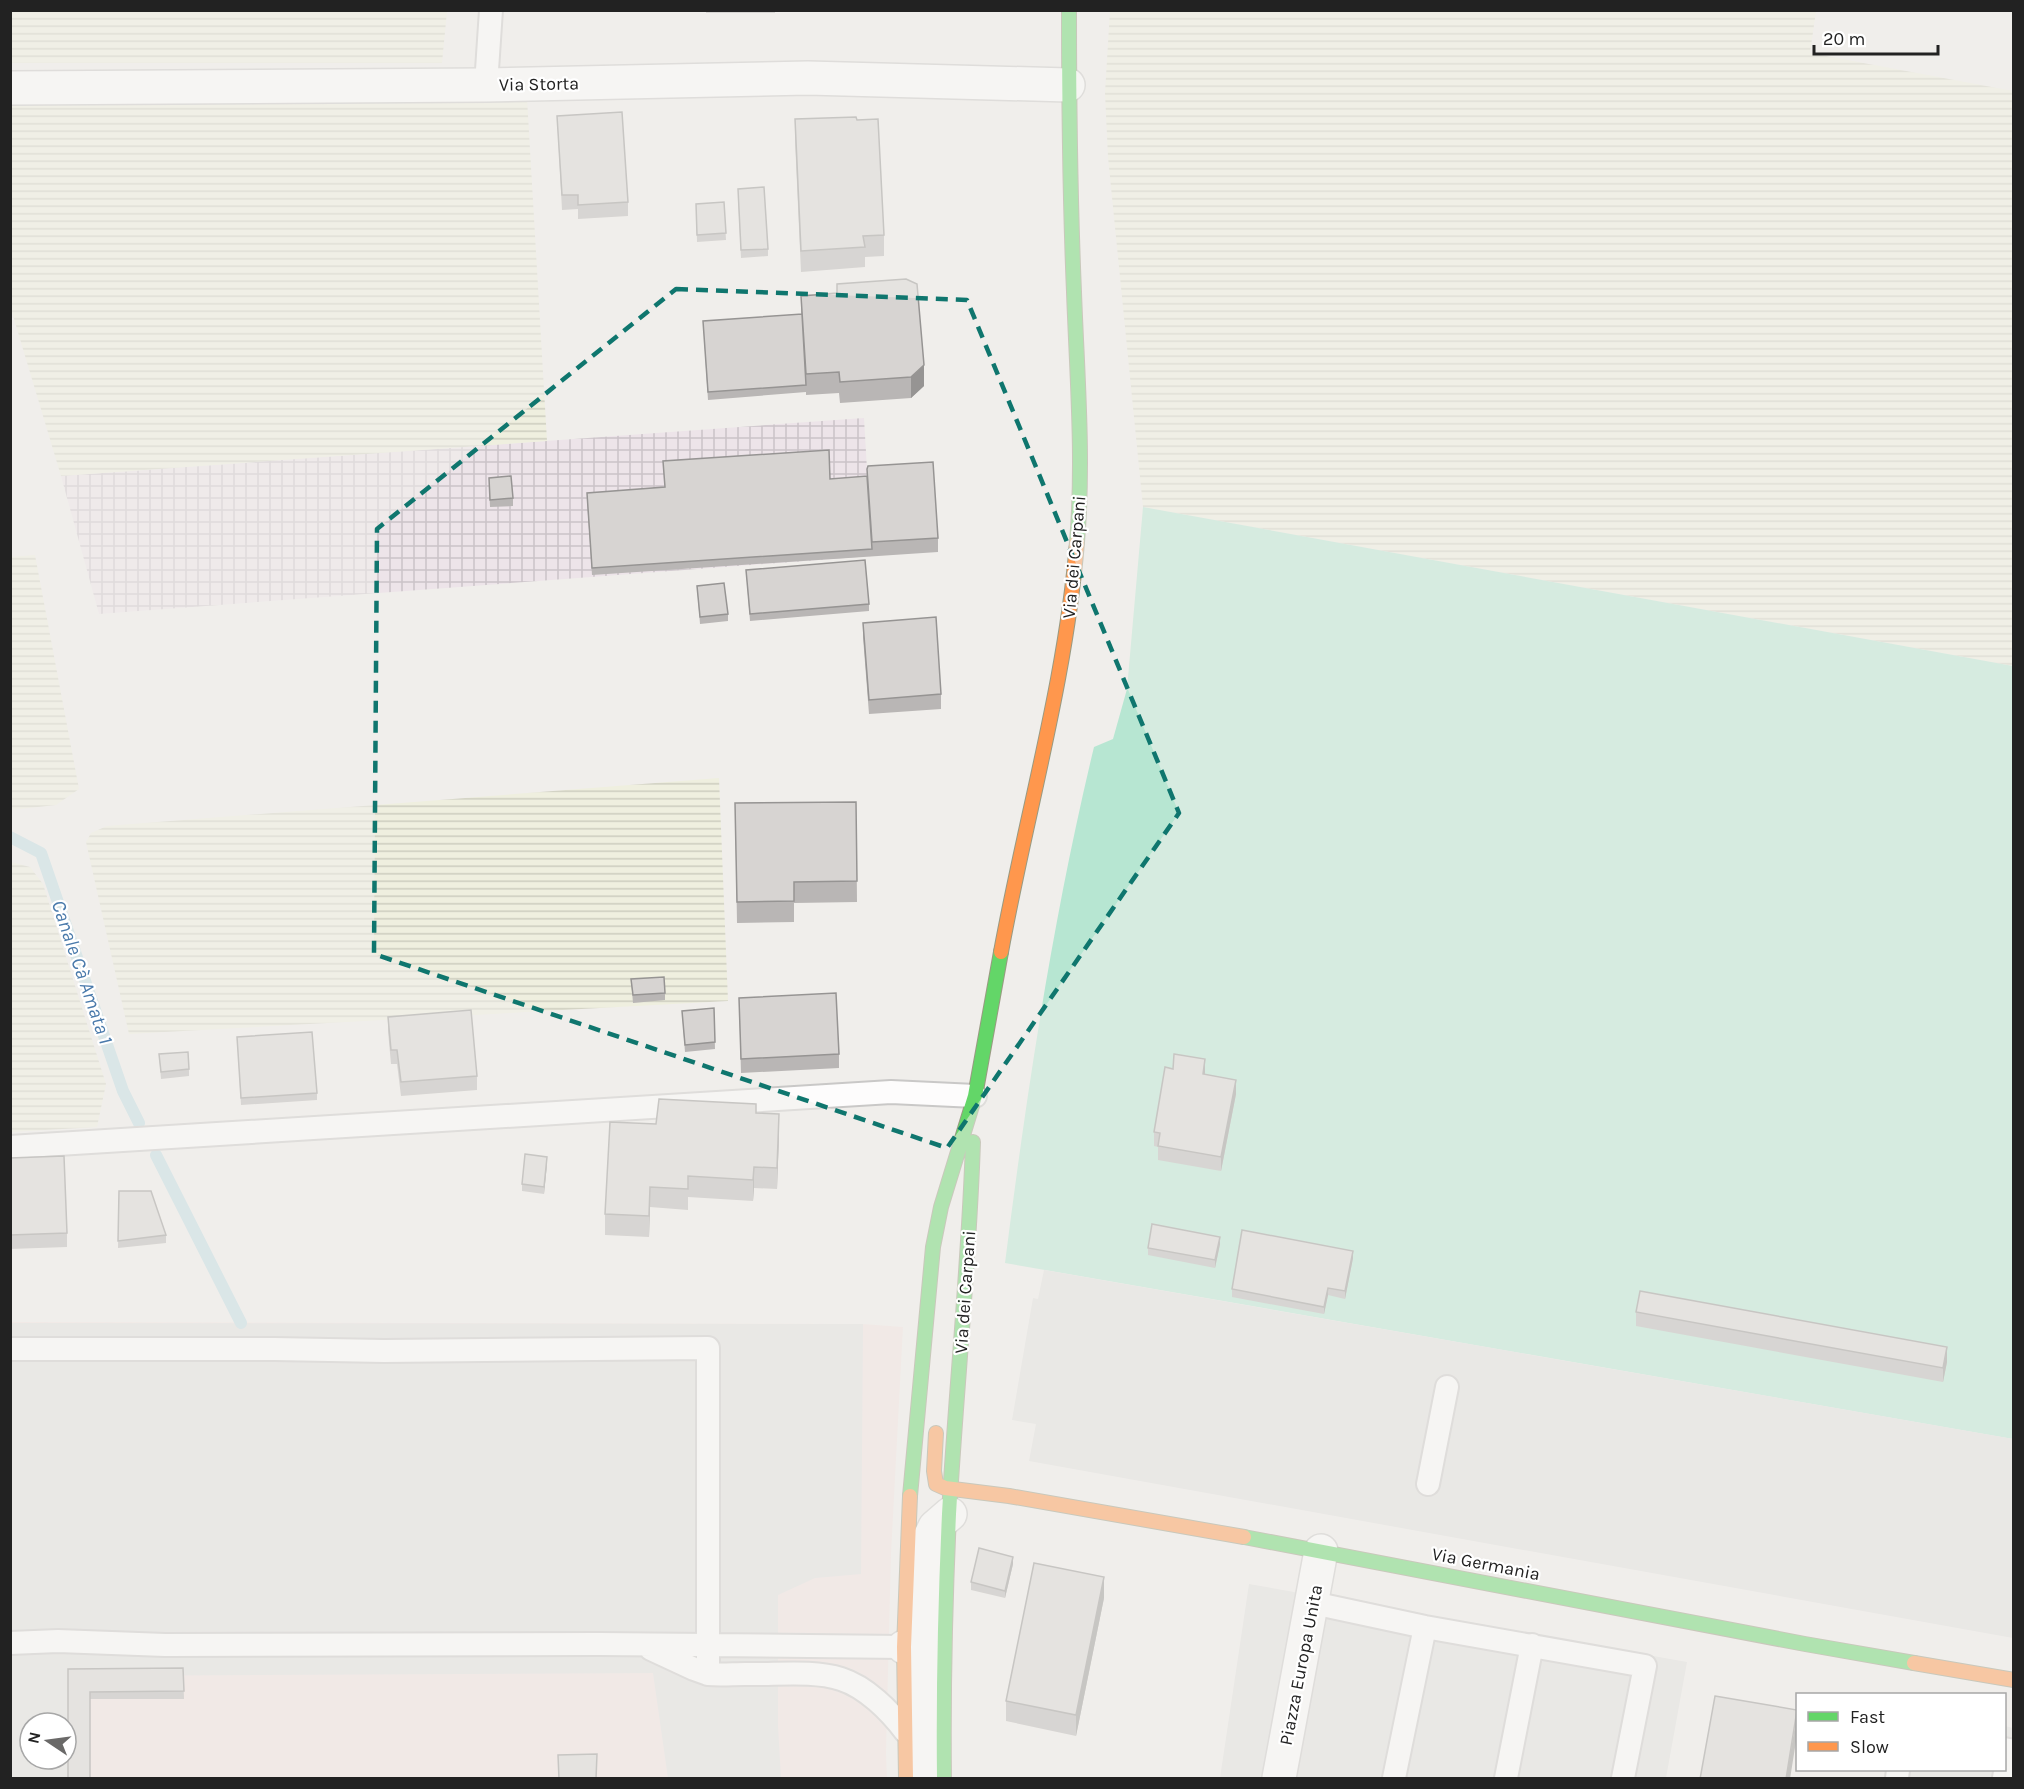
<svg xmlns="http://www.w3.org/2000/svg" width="2024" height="1789" font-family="Karla,sans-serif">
  <defs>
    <pattern id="industrial-grid" width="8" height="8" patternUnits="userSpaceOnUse" patternTransform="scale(1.5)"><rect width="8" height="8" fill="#ede4e9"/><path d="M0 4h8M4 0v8" fill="none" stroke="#cbc3c8"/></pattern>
    <pattern id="farmland-rules" width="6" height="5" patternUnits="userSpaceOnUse" patternTransform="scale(1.5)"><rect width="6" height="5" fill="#efefdf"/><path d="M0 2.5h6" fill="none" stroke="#cdcdbf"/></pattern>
  </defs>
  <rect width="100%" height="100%" fill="#f0eeeb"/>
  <path fill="#f1e3e1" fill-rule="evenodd" d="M11,1322L863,1324L903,1327L891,1555L886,1753L887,1778H11ZM30,1723H66V1759H30Z"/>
  <path fill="url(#industrial-grid)" d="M864,418L872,556L99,614L61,476Z"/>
  <path fill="url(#farmland-rules)" d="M11,10H447V11L442,63H11Z
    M1110,10L1816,11L1810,53L2013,91V666L1143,507L1108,157L1105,93Z
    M527,98L547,441L61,476L11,309L10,103Z
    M35,555L79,789L56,805L11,810V557Z
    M719,778L728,1001L129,1034L86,842L91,833L107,826Z
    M11,862L30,867L43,884L106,1084L97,1127L11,1132Z"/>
  <path fill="#b7e6d2" d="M1143,507L2013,666V1439L1005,1263C1027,1090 1053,917 1094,747L1113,739L1127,689Z"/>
  <path fill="#e0dfde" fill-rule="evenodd" d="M1044,1270L2013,1439V1638L1029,1461L1036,1424L1012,1420L1033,1298L1038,1299Z
    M11,1323L863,1324L861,1574L815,1578L778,1595V1726L781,1778H668L653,1673L68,1676V1778H11ZM30,1723H66V1759H30Z
    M1249,1584L1687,1662L1666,1778H1220Z
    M2005,1726L2013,1728V1778H1887L1889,1770H2004Z"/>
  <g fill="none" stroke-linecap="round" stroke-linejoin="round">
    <path stroke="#bfdbe3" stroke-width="12" d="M10,837L41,853L123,1091L139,1123
      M156,1155L241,1323"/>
    <defs>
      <path id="lane" d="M486,85L491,10
        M10,1147L891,1092L975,1096
        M10,1349H274L384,1351L708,1348V1674
        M1428,1484L1447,1387
        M1313,1603L1425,1627L1645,1666L1623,1778
        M10,1643L58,1641L165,1645L599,1644L904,1647
        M651,1649L694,1669L708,1674C720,1675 733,1674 745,1674C776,1675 812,1670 841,1679C866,1687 890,1711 905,1731
        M1394,1778L1425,1627
        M1506,1778L1532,1645
        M1897,1778L1898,1770
        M2004,1778L2009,1750L2004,1749"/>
      <path id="street" d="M10,88L486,85L808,78L1068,85
        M904,1647L918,1643L926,1633L927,1566L929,1539L935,1527L950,1514
        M904,1647L921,1648L926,1653L925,1778
        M1279,1778L1321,1551"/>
      <path id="fast" d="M1069,10C1069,104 1070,198 1074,292C1077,375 1084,459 1077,542
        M910,1496L933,1247L941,1207L975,1096L1001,952
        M1244,1537L1805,1644L1914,1663
        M944,1778C943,1690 945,1602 949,1514C956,1390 969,1266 973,1142"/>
      <path id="slow" d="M1001,952C1026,815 1066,680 1077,542
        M936,1433L934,1471L936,1484L945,1488L1009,1496L1244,1537
        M1914,1663L2014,1680
        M906,1778L904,1647L910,1496"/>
    </defs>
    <use href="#lane" stroke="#c9c8c7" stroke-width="26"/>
    <use href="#street" stroke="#c9c8c7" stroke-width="36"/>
    <use href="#fast" stroke="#999a82" stroke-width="16"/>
    <use href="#slow" stroke="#999a82" stroke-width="16"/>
    <use href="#lane" stroke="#fdfcfc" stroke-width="22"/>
    <use href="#street" stroke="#fdfcfc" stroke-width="33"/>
    <use href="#fast" stroke="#63d668" stroke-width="14"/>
    <use href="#slow" stroke="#ff974d" stroke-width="14"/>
  </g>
  <path fill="#b9b6b5" d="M706,10H775V13H706Z
    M557,116L628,202V216L578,219V209L562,210Z
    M795,119L884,235V256L865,257V267L801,272L795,140Z
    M738,196L768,249V256L741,258Z
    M724,202L726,240L697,242L696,204Z
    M801,296L924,386L911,398L840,403L839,393L806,395V392L708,400L703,321L801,314Z
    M663,461L830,479L867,477V469L938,538V552L592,575L587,500L665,487Z
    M489,485L513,498V506L490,507Z
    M746,570L869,604V611L750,621Z
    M697,586L728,614V621L700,624Z
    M863,623L941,694V709L869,714L863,637Z
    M856,802L857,902L794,903V922L737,923L735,803Z
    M631,979L665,993V1000L633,1003Z
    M739,998L839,1054V1068L741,1073Z
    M714,1008L715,1049L685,1052L682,1011Z
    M388,1017L477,1076V1090L401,1096L397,1064H391L388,1031Z
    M237,1037L317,1093V1100L241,1105Z
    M159,1054L189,1069V1076L161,1079Z
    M1205,1074L1236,1094L1221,1171L1158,1160V1147L1154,1146V1132Z
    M656,1124L779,1135L777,1189L754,1188L753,1201L688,1197V1210L650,1207L649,1237L605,1235V1214Z
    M10,1158L67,1233V1247L10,1249Z
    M547,1164L544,1194L522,1191V1184Z
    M119,1191L166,1235V1243L118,1248Z
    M1220,1244L1215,1268L1148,1255V1248Z
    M1353,1258L1345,1299L1328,1295L1324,1314L1232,1297V1289Z
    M1636,1312L1947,1362L1943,1382L1636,1326Z
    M1013,1564L1005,1598L971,1590V1582Z
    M1104,1598L1076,1736L1006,1721V1701Z
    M183,1668L184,1699H90L68,1669Z"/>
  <path fill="#969493" d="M924,365V386L911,398V377Z
    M1205,1059V1073L1203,1088V1074Z
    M1236,1080V1094L1221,1171V1157Z
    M779,1114V1135L777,1189V1168Z
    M547,1157V1164L544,1194V1187Z
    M754,1167V1188L753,1201V1180Z
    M650,1187V1207L649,1237V1216Z
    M1220,1237V1244L1215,1268V1260Z
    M1353,1251V1258L1345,1299V1291Z
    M1328,1288V1295L1324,1314V1307Z
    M1947,1347V1362L1943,1382V1368Z
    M1013,1557V1564L1005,1598V1591Z
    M1104,1577V1598L1076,1736V1715Z
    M1797,1714V1735L1790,1779H1786Z"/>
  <path fill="#d7d4d2" stroke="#969493" stroke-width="1.5" d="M622,112L628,202L578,205V195H562L557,116Z
    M856,117L857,120L878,119L884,235L863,236L865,247L801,251L795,119Z
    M764,187L768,249L741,250L738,189Z
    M724,202L726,233L697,235L696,204Z
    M906,279L917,284L924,365L911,377L840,382L839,372L806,374L801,296L837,293V284Z
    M802,314L806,385L708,392L703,321Z
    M829,450L830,479L867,476L872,549L592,568L587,493L665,487L663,461Z
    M933,462L938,538L872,542L867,469L868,466Z
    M511,476L513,498L490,500L489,478Z
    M865,560L869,604L750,614L746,570Z
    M724,583L728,614L700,617L697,586Z
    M936,617L941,694L869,700L863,623Z
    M856,802L857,881L794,882V901L737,902L735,803Z
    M664,977L665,993L633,995L631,979Z
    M836,993L839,1054L741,1059L739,998Z
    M714,1008L715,1042L685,1045L682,1011Z
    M471,1010L477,1076L401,1082L397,1050H391L388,1017Z
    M312,1032L317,1093L241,1098L237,1037Z
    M188,1052L189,1069L161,1072L159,1054Z
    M1174,1054L1205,1059L1203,1074L1236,1080L1221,1157L1158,1146L1160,1133L1154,1132L1165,1067L1173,1069Z
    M659,1099L756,1104V1113L779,1114L777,1168L754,1167L753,1180L688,1176V1189L650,1187L649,1216L605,1214L610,1122L656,1124Z
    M525,1154L547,1157L544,1187L522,1184Z
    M64,1156L67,1233L10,1235V1158Z
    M119,1191H151L166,1235L118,1241Z
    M1152,1224L1220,1237L1215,1260L1148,1248Z
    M1242,1230L1353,1251L1345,1291L1328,1288L1324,1307L1232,1289Z
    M1640,1291L1947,1347L1943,1368L1636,1312Z
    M979,1548L1013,1557L1005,1591L971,1582Z
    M1034,1563L1104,1577L1076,1715L1006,1701Z
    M183,1668L184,1691L90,1692V1779H68V1669Z
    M1715,1696L1797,1710L1786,1779H1700Z
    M597,1754L596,1779H559L558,1755Z"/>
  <path d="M0 0H2024V1789H0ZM676,289L967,300L1179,813L947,1148L374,954L377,529Z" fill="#f0eeeb" fill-opacity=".55" fill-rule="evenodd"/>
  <path fill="none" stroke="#0f766e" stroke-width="4.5" stroke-dasharray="12 8" stroke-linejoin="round" d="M676,289L967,300L1179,813L947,1148L374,954L377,529Z"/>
  <g text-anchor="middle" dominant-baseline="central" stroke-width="4.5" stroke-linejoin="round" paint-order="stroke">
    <g font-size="18" fill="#222" stroke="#fff">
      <text transform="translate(539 84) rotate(-1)">Via Storta</text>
      <text transform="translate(1074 557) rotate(-85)">Via dei Carpani</text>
      <text transform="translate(965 1292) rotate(-86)">Via dei Carpani</text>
      <text transform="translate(1486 1564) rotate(11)">Via Germania</text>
      <text transform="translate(1301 1665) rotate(-79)">Piazza Europa Unita</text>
    </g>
    <g font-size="20" font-style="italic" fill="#4a7aab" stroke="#fff">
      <text transform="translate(82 972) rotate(71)">Canale Cà Amata 1</text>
    </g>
  </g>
  <rect width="2024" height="1789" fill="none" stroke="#222222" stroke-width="24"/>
  <rect x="1796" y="1693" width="210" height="78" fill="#ffffff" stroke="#a7a7a7" stroke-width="1.5"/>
  <rect x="1808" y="1712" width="30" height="9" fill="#63d668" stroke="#a7a7a7" stroke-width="1.5"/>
  <text x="1850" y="1723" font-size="18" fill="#222222">Fast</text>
  <rect x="1808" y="1742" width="30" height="9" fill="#ff974d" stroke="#a7a7a7" stroke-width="1.5"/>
  <text x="1850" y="1753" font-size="18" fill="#222222">Slow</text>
  <g transform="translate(48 1741) rotate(283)"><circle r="28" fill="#ffffff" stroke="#a7a7a7" stroke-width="1.5"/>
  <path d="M0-4.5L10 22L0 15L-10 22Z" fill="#6a6968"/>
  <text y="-9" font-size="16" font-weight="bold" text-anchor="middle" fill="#222222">N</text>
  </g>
  <path d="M1814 45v9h124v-9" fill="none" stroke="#222222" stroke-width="3"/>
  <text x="1823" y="45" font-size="18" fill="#222222" stroke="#ffffff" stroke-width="4.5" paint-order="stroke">20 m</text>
</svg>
